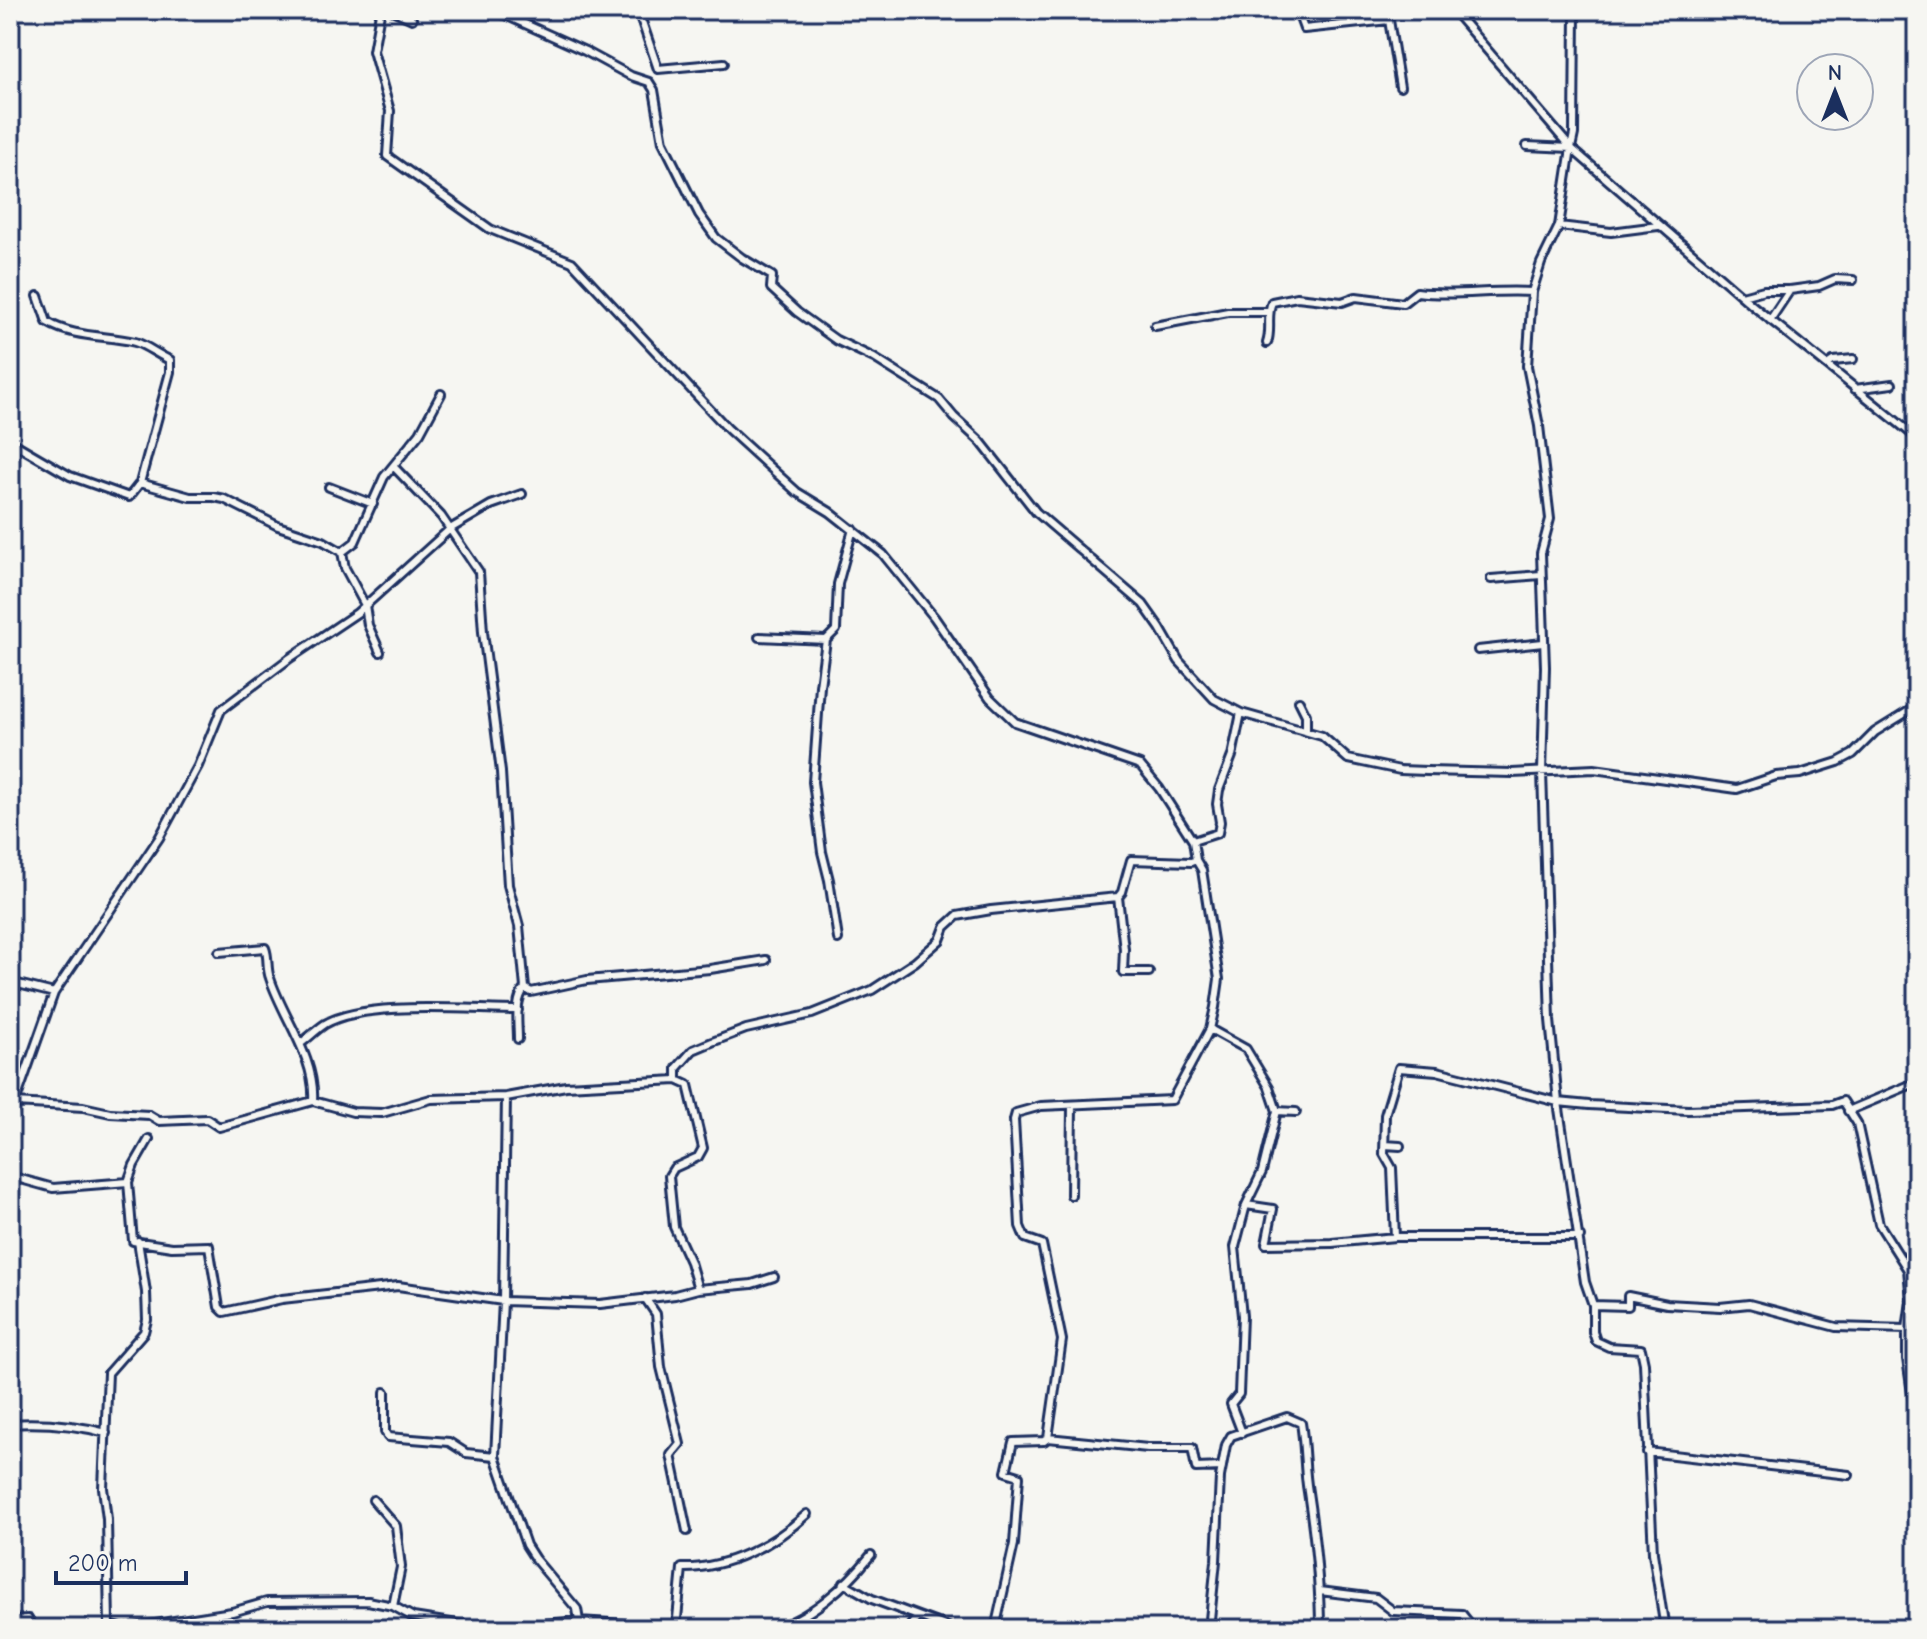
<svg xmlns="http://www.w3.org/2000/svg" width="1927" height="1639" font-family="'Comic Neue',sans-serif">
  <rect width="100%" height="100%" fill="#f6f6f2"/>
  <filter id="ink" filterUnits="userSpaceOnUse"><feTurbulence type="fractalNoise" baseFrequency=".0125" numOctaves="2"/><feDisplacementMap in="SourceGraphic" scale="16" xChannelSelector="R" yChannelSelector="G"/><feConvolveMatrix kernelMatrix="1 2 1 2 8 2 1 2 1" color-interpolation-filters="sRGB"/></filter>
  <g filter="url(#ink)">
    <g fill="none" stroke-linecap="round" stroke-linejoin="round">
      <defs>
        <path id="minor" d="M392,10L412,19
          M494,10L585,51L631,76L649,82L654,90L663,142L699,214L716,238L742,258L772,276L771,288L797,312L836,340L874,358L939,399L954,417L981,442L1036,512L1143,604L1160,628L1179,661L1214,699L1241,713L1322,736L1348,759L1400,770L1427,771L1512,773L1594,769L1737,789L1776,776L1800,774L1838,762L1853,754L1875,732L1917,706
          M638,10L658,69L724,63
          M1297,10L1304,29L1389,20L1400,87
          M1453,10L1571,148L1752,305L1917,438
          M380,13L373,51L390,111L387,156L490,229L572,262L728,429L797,492L830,512L883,554L934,617L990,698L1015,722L1140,765L1159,788L1193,841L1196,860L1202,870L1219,979L1215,1007L1210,1029L1172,1100L1041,1106L1016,1113L1014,1120L1020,1226L1025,1238L1042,1244L1062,1340L1048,1438L1044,1441L1013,1442L1006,1472L1019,1476L1014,1544L995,1629
          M1527,146L1571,148L1574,134L1575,10
          M1571,148L1559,226L1541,263L1532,292L1527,366L1539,426L1550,519L1541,553L1545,667L1542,772L1550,1020L1558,1102L1585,1282L1593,1305V1332L1596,1341L1609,1347L1641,1349L1644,1363L1653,1553L1665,1629
          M1559,226L1611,232L1658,226
          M1742,296L1764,290H1790L1819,286L1835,279L1853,280
          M1770,320L1790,290
          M1155,326L1228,312H1268
          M1267,343C1272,329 1266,316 1272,302L1297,297L1342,302L1356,297L1403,303L1417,292C1455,297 1493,289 1532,292
          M1827,365L1833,361L1853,359
          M1855,389L1892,384
          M10,441L70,476L129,497L140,483L170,372V360C158,355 146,345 135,342C106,335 74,338 47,322L38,296
          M394,467L441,516L479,572L483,632L501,772L508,885L519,926L525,988C514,1001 518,1023 518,1039
          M140,483L190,497H214L224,499L278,526L323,541L342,552L345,568L365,605L368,625L380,652
          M329,487L373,504
          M342,552L355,542L384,477L420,433L441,394
          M1491,579L1541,575
          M759,637L826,640
          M1478,650L1543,643
          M1299,701L1306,715V731
          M1193,841L1218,833L1220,822L1217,804L1219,790L1232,756L1241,713
          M1118,897L1124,949L1123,972H1149
          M838,939L829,880L822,852L813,782L820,686L826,640L836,630L838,584L853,529
          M219,952L265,948C269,958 266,968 270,978C283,1018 316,1058 313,1101
          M10,982L54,993
          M525,988L531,992L587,980L710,969L766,960
          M1210,1029L1246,1049L1269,1087L1277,1111L1262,1172L1246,1205L1235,1247L1242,1316L1239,1394L1231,1404L1242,1433
          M300,1044C308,1038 316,1030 325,1024C366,1000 468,1010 518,1010
          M15,1103L54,993L159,838L198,766L221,710L290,658L357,613L450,529L491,505L522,494
          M1277,1111L1296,1112
          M1848,1111L1917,1082
          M10,1121L15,1103L83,1107L110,1113L149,1115L159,1121L207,1119L219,1127L313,1101L353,1112L382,1113L431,1099L506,1097L566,1086L677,1080
          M1385,1145L1400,1146
          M10,1176L53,1188L128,1182L133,1241L172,1247L209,1246L219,1307L224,1312L282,1299L398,1286L503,1301L600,1304L675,1295L698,1289
          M128,1182L134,1165L149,1139
          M1071,1195L1072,1105
          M1246,1205L1273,1209L1266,1244L1332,1243L1395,1237
          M1580,1237H1395L1392,1168L1384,1154L1385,1115L1399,1068L1437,1071L1558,1102L1589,1105L1688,1110L1832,1105L1843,1101L1857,1123L1879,1224L1908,1270L1911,1301L1907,1329V1359L1917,1428
          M774,1277L752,1284L698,1289L690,1262L674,1227L669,1176L674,1168L698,1157L703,1148L688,1085L677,1080V1068L693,1050L712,1042L746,1029L812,1014L872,990L915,962L940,940L945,927L957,916L991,910L1118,897L1122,892L1131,860L1191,862L1196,860
          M645,1298L656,1314L661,1367L680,1444L671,1455L687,1531
          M1593,1305L1628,1306V1296L1667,1304L1720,1307L1749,1304L1836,1327L1907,1329
          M385,1392V1432L388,1437L449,1442L466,1453L495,1456
          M10,1424C42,1422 76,1425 106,1433
          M1048,1438L1148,1448H1192L1196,1468L1222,1467
          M1647,1452L1849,1475
          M373,1500L396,1526L401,1567L393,1606
          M844,1583L872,1599L953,1629
          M1320,1591L1376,1598L1393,1611L1462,1614L1474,1629
          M10,1620L28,1619L32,1629
          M579,1621L626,1624L641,1629
          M122,1628L109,1625L107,1519L103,1488L108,1373L144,1332L147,1320L146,1292L138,1241
          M123,1629L232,1612L267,1602L368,1601L393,1606L413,1617L483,1628
          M483,1629L579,1621L577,1609L535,1559L526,1545L495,1456L503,1301L506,1097
          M676,1629L682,1568C727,1569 775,1544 807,1514
          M771,1629C809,1620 847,1585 871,1555
          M908,1629L917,1617
          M1209,1629L1216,1561L1220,1477L1226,1445L1231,1436L1287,1417L1301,1423C1305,1446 1304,1469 1308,1492C1315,1538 1320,1583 1320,1629"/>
      </defs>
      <use href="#minor" stroke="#1b2f5e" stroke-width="12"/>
      <use href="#minor" stroke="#f6f6f2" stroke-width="6"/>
    </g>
  </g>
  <rect width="1927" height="1639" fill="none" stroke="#f6f6f2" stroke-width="40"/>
  <rect x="20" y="20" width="1887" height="1599" fill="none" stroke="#1b2f5e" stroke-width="3" filter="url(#ink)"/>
  <g transform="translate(1835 92)"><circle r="38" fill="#f6f6f2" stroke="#9ea6b7" stroke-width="2"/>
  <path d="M0-6L14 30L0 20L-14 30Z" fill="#1b2f5e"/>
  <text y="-12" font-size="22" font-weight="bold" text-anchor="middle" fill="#1b2f5e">N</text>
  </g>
  <path d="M56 1571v12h130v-12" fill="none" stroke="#1b2f5e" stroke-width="4"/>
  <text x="68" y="1571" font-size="24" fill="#1b2f5e" stroke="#f6f6f2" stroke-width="6" paint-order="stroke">200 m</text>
</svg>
